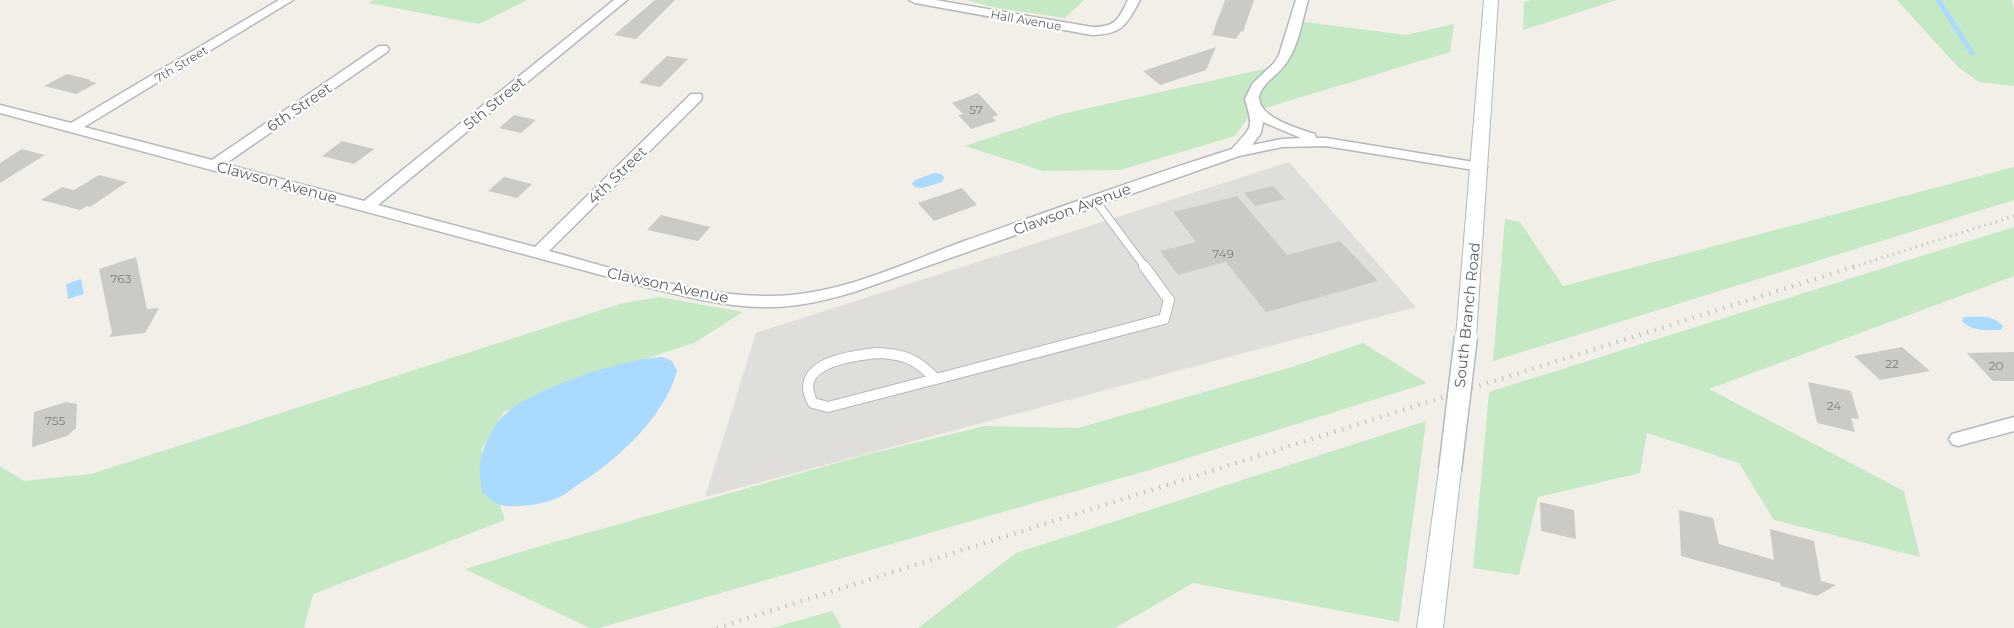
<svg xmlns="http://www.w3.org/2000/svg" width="2014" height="628" font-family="Montserrat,sans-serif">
  <rect width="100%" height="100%" fill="#f1efe8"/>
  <path fill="#e0deda" d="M1289,162L1416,307L705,497L756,333Z"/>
  <path fill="#c5e8c5" d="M373,0H527L479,24L369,3Z
    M967,0H1084L1065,18L997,8Z
    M1531,0H1617L1523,30L1524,2Z
    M1897,0H2012L2014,8V86L1979,82L1958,67Z
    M1297,21L1406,35L1454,24L1450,52L1252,112L1235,136L1120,170L1043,171L965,146L1062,114L1282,65Z
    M2014,167V200L1493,361L1505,219L1520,222L1563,286Z
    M2014,227V276L1709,389L1904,491L1920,557L1774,520L1739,463L1647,433L1640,473L1538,497L1519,575L1473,568L1489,392Z
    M659,297L743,312L694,343L578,381L504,412L481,450L505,520L313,594L304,628H0V466L24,481L91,474L620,304Z
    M1363,343L1427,383L1156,468L599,628H590L465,569L537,547L869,454L985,426L1078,428L1292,367Z
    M1426,421L1399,622L1193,583L1115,628H918L1016,553Z
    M832,611L842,628H772Z"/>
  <path fill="#aadaff" d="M934,173L941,174L944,177L942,182L922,188L915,187L912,184L915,180Z
    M81,279L84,294L68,299L66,284Z
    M1964,317C1978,317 1993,314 2003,326L2001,330C1986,330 1973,332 1962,321Z
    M662,357L672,361L677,371C664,418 616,461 576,486C570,490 564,496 557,498C542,505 517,508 500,505C494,503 487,496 482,492C481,483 479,473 480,465C481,450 492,427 502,417C530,389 622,359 662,357Z"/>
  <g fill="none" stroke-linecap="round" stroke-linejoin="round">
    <path stroke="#aadaff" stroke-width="5" d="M1938,0L1972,53"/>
  </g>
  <path fill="#cccac5" d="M655,0H675L636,39L614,35Z
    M1225,0H1254L1243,32L1241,31L1236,39L1212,35Z
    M1216,47L1206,70L1160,85L1143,71Z
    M667,56L688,59L660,87L639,83Z
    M67,74L91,80L89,81L97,83L76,94L44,86Z
    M978,93L998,115L992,117L996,121L971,129L958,115L963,114L952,103Z
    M514,115L536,120L521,133L499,128Z
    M342,141L374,149L354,164L322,156Z
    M22,149L45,155L0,183V163Z
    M99,175L127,182L90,207L87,206L80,210L41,200L62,187L74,190Z
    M504,177L532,184L517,198L488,191Z
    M1273,186L1285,199L1255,206L1244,193Z
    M962,188L977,205L934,221L918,203Z
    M1237,196L1287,255L1340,241L1378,281L1266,312L1226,262L1178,275L1160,251L1196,242L1173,212Z
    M661,215L710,227L698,241L647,230Z
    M136,257L147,309L159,308L145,333L109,337L112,333L99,269Z
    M1902,347L1930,371L1880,380L1854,356Z
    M2014,352V381H1993L1967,353Z
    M1808,382L1851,391L1859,419L1851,418L1855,432L1817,423Z
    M66,402L77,404L76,428L67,436L32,447L34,412Z
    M1540,502L1574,510L1576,539L1541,531Z
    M1679,510L1713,518L1719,544L1774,560L1770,529L1814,541L1821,581L1836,585L1817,596L1781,586L1780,583L1681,556Z"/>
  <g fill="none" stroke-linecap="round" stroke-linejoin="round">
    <defs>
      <path id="service-far1" d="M1095,200L1145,267"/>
      <path id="service" d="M877,353C905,354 916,359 936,379L828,407L813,403C791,363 850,356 877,353Z
        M936,379L1164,319L1169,300L1144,266"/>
      <path id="minor" d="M279,0H293L84,127L212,160L379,46H387L389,49L387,52L225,164L364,201L614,0H627L378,205L535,247L691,94H701L702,97L701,100L549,251C620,270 698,297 771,296C839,296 904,263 967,240C1055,209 1143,177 1232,149C1252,126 1254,130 1245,99L1253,83L1274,63L1279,55L1296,0H1308C1302,21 1299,44 1287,62C1280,73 1267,80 1261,91C1249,115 1299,129 1315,134L1316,138H1326L1480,163L1487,167L1480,171L1326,146L1282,147L1239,156L854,292C827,300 799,307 771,307C727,308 684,296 642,286L0,113V105L71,123ZM1263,122L1301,138L1282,139L1252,145L1261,133Z
        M909,0H935L1092,27C1116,27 1118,20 1128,0H1140C1126,25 1123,34 1092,35L915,3Z
        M2014,417V431L1958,446L1952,444L1949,439L1952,434Z"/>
      <path id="tertiary" d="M1484,0H1498L1476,337L1473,342L1466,344L1459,342L1456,337Z
        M1450,461L1458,464L1461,470L1443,628H1417L1439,470L1442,464Z"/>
    </defs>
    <use href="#service-far1" stroke="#b5b8bc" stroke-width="9"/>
    <use href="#service" stroke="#b5b8bc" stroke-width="12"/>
    <use href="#minor" stroke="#b5b8bc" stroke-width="3"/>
    <use href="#tertiary" stroke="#b5b8bc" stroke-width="2"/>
    <use href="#service-far1" stroke="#fff" stroke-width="7"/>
    <use href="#service" stroke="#fff" stroke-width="10"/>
    <use href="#minor" fill="#fff" fill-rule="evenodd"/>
    <use href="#tertiary" fill="#fff" fill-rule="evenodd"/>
    <path stroke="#b6b7b8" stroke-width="3" stroke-dasharray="1 5" stroke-linecap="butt" d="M1853,267L2014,216"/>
    <path stroke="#b6b7b8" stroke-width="4.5" stroke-dasharray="1 7" stroke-linecap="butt" d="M717,628L1856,266"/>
    <defs>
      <path id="tertiary-bridge" d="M1450,470L1466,337"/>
    </defs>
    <use href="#tertiary-bridge" stroke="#b5b8bc" stroke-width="25" stroke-linecap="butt"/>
    <use href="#tertiary-bridge" stroke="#fff" stroke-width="22"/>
  </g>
  <g text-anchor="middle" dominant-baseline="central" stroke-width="4.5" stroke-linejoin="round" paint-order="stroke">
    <g font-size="12" fill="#5f6368" stroke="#fff">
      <text transform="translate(1026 20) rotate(10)">Hall Avenue</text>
      <text transform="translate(181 64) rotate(-31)">7th Street</text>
    </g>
    <g font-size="12" fill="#7a7d7f">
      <text x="976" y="109">57</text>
      <text x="1223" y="253">749</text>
      <text x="121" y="278">763</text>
      <text x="1892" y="363">22</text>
      <text x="1996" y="365">20</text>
      <text x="1834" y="405">24</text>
      <text x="55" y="420">755</text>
    </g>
    <g font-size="15" fill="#5f6368" stroke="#fff">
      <text transform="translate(494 103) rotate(-39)">5th Street</text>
      <text transform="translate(299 107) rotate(-34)">6th Street</text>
      <text transform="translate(617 175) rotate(-44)">4th Street</text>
      <text transform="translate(277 182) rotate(15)">Clawson Avenue</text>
      <text transform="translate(1072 209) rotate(-20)">Clawson Avenue</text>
      <text transform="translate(668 285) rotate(12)">Clawson Avenue</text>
      <text transform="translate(1467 315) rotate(-84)">South Branch Road</text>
    </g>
  </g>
</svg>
